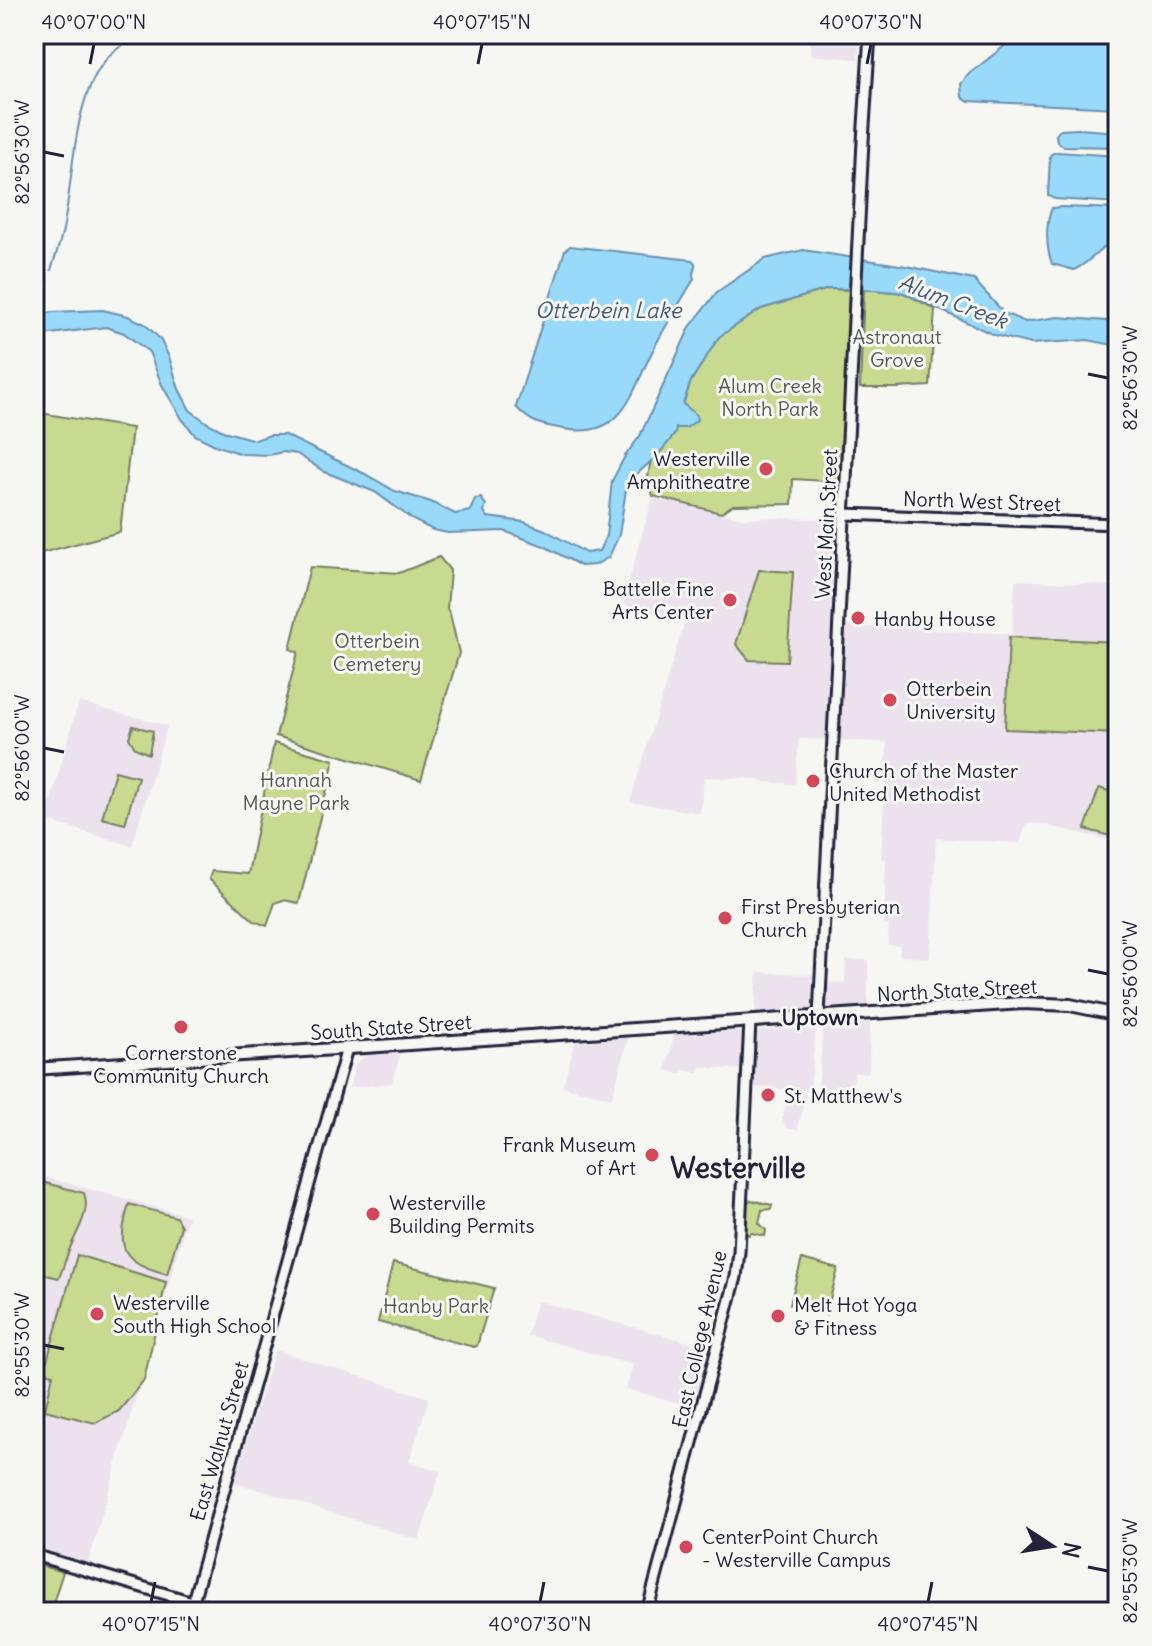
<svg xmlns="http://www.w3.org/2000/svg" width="1152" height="1646" font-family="Delius,sans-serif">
  <rect width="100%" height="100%" fill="#f6f6f2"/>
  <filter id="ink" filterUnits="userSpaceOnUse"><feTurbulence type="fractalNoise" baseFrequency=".0125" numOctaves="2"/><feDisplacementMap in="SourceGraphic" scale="16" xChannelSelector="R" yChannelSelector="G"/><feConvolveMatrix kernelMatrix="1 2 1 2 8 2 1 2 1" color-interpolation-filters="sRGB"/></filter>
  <g filter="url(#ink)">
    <path fill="#ebe2ed" d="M811,34H860L858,59L810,55Z
      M653,496L742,518L842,519L837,625L1012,634L1015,580L1118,586V842L1040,824H1026L1020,843L936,838L930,958L900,956V946L888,945L889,925H884L886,859L881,858L887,742L799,739L795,784L764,782L754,779L704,777L700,813L630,802L685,621L622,604Z
      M79,702L167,726L132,846L45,820Z
      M846,960H868V1006L826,1009V983L845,982Z
      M758,972L816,975V1007L814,1010L757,1013L755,1011Z
      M870,1023L869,1072L854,1073L852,1088L818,1090L823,1026Z
      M815,1026L816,1027L810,1091L752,1087L755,1031Z
      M744,1031L742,1070L701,1067L698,1073L683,1070L680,1074L666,1070L674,1035Z
      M628,1038L612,1098L563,1086L575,1042Z
      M395,1053L400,1055L392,1083L349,1088L355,1065L365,1056V1054Z
      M789,1091L806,1094L797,1130L787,1128L782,1119Z
      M34,1174L188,1216L87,1567L34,1551Z
      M537,1301L713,1349L697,1408L626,1389L633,1365L527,1335Z
      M275,1350L429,1398L409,1462L440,1472L419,1540L234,1482Z"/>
    <path fill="#c8da8f" stroke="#757e65" stroke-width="2" d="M828,289L849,290L841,482L793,479L792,504L733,505L721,513L653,496L648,477L655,434L696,415L683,404L691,381L719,336L761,309Z
      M864,289L904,293L935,309L930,386L896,388H860Z
      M34,412L132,428L120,532L34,555Z
      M439,557L450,570L447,609L450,614L459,653L421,780L276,736L298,652L290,649L310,567L399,573Z
      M759,570L793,572L787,661L749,660L736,644Z
      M1009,637L1118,642V734L1005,729Z
      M133,726L153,731L149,754L135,748L129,738Z
      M274,743L334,760L299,903L283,900L275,903L267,926L254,921L209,879L212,871L248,874Z
      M115,771L138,777L125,824L102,818Z
      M1099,788L1118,794L1117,838L1085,829Z
      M34,1180L84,1193C91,1211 77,1231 70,1248C66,1258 63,1268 59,1278L34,1272Z
      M751,1200L772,1205L771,1209L762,1210L759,1223L766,1230L765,1236L752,1233L749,1235L743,1234L745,1203Z
      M129,1204L176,1217L181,1226L167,1274C121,1261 116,1250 129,1204Z
      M77,1255L166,1282L144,1380L119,1411L95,1423L45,1410L53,1374L44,1371Z
      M802,1259L838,1269L826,1314L790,1304Z
      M393,1263L494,1288L477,1346L474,1347L378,1322Z
      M34,1564L63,1572L50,1612H34Z"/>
    <path fill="#99dafb" stroke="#6990ae" stroke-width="2" d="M1012,34L1118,35V108L967,101L962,97L961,84L969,74L1007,44L1008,37Z
      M1079,129L1118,132V147L1064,146L1057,142L1056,135L1060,130Z
      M1057,152L1118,156V203L1055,199L1048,195L1050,157L1051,154Z
      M1062,207L1118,209V237C1102,246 1091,262 1074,270L1052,264C1046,248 1045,224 1052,208Z
      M570,246L692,260L695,263C696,269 691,272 694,279C680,302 666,325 654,348C631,391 626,440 564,429C541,425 532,424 516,407L565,250Z
      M803,250L906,266L974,280L1004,313L1025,322L1058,317L1118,322V346L1088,340L1031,344L994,335L904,293L864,289H828L761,309L719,337L691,381L683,404L696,415L697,420L686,428H676L675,434L658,455L627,483L619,535L609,557L595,565L581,566L544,546L504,531L448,533L433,530L413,520L375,492L325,472L297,454L283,452L269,455L242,454L215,445L195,435L182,419L162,385L149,352L124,333L106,327L34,336V316L52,312L103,310L128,316L145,324L160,339L169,357L179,389L190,410L206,422L223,431L255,440L270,435H285L365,474L395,491L431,502L455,514L470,511L475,499L481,498L486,505L484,512L488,517L524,522L545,530L586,553L599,551L606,536L612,481L625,456L640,436L690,327L717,292L765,259Z"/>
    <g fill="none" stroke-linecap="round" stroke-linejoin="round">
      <path stroke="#6990ae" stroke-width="2" d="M51,270C55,258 59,246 62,234C75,180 70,102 107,58C117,46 130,42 142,34
        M34,317L48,281"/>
      <defs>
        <path id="secondary" d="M845,514L1118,524
          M819,1016L863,141L870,34
          M34,1555L226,1612
          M190,1612L347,1048
          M647,1612L736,1277L739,1252L750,1021"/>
        <path id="primary" d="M34,1069L1023,1003L1070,1005L1118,1015"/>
      </defs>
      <use href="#secondary" stroke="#22223b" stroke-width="15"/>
      <use href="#primary" stroke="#22223b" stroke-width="16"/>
      <use href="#secondary" stroke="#f6f6f2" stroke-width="9"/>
      <use href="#primary" stroke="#f6f6f2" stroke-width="10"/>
    </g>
  </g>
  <path fill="none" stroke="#22223b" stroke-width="3" d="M90,64L94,44M478,64L482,44M867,64L871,44M44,152L64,156M1088,374L1108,378M44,748L64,752M1088,970L1108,974M44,1345L64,1349M1088,1567L1108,1571M151,1602L155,1582M540,1602L544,1582M928,1602L932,1582"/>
  <g fill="#d1495b" stroke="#f6f6f2" stroke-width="3">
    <circle cx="766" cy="469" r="8"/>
    <circle cx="730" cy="600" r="8"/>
    <circle cx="858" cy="618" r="8"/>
    <circle cx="890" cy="700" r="8"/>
    <circle cx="813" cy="781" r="8"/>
    <circle cx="725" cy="918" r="8"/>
    <circle cx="181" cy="1027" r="8"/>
    <circle cx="768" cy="1095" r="8"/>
    <circle cx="652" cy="1155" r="8"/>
    <circle cx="373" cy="1214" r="8"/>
    <circle cx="97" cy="1314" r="8"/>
    <circle cx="778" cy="1316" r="8"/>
    <circle cx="686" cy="1547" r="8"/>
  </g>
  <g text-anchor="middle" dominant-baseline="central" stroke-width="6" stroke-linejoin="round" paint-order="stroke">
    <g font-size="20" fill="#545954" stroke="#f6f6f2">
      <text x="897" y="336">Astronaut<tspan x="897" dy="23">Grove</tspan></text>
      <text x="770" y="385">Alum Creek<tspan x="770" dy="23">North Park</tspan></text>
      <text x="377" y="640">Otterbein<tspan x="377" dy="23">Cemetery</tspan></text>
      <text x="296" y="779">Hannah<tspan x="296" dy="23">Mayne Park</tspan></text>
      <text x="436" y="1305">Hanby Park</text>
    </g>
    <g font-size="20" fill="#22223b" stroke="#f6f6f2" text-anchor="start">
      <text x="750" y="458" text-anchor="end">Westerville<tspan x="750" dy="23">Amphitheatre</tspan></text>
      <text x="714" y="588" text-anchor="end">Battelle Fine<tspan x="714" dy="23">Arts Center</tspan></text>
      <text x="874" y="618">Hanby House</text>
      <text x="906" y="688">Otterbein<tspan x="906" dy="23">University</tspan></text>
      <text x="829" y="770">Church of the Master<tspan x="829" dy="23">United Methodist</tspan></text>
      <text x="741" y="906">First Presbyterian<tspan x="741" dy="23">Church</tspan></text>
      <text x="181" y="1052" text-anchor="middle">Cornerstone<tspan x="181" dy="23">Community Church</tspan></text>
      <text x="784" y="1095">St. Matthew's</text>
      <text x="636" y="1144" text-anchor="end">Frank Museum<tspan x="636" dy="23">of Art</tspan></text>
      <text x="389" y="1202">Westerville<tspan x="389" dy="23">Building Permits</tspan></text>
      <text x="113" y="1302">Westerville<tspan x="113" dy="23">South High School</tspan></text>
      <text x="794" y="1304">Melt Hot Yoga<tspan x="794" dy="23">&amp; Fitness</tspan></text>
      <text x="702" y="1536">CenterPoint Church<tspan x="702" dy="23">- Westerville Campus</tspan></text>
    </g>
    <g font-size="20" fill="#22223b" stroke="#f6f6f2">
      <text transform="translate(982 501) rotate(2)">North West Street</text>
      <text transform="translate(826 524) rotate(-87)">West Main Street</text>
      <text transform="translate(957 990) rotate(-3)">North State Street</text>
      <text transform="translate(391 1027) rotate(-4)">South State Street</text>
      <text transform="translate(699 1339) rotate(-77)">East College Avenue</text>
      <text transform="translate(219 1441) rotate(-74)">East Walnut Street</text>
    </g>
    <g font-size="22" font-style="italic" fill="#465975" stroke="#f6f6f2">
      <text transform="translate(953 301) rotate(21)">Alum Creek</text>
      <text x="608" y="310">Otterbein Lake</text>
    </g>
    <g font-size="22" font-weight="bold" fill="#22223b" stroke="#f6f6f2">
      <text x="820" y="1017">Uptown</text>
    </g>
    <g font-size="28" font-weight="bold" fill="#22223b" stroke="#f6f6f2">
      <text x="738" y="1168">Westerville</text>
    </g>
  </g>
  <rect width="1152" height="1646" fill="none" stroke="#f6f6f2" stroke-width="88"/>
  <g transform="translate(1052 1546) rotate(102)" stroke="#f6f6f2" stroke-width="6" paint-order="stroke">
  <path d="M0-6L14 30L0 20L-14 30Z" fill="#22223b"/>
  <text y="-12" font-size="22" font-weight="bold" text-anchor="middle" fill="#22223b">N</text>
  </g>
  <rect x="44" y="44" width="1064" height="1558" fill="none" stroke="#22223b" stroke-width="3"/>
  <g font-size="20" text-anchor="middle" fill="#22223b">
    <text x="94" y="29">40°07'00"N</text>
    <text x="482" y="29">40°07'15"N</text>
    <text x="871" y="29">40°07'30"N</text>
    <text transform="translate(22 152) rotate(-90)" y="7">82°56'30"W</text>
    <text transform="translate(1130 378) rotate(-90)" y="7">82°56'30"W</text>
    <text transform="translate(22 748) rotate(-90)" y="7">82°56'00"W</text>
    <text transform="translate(1130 974) rotate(-90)" y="7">82°56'00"W</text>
    <text transform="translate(22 1345) rotate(-90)" y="7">82°55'30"W</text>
    <text transform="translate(1130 1571) rotate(-90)" y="7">82°55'30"W</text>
    <text x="151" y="1631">40°07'15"N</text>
    <text x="540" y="1631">40°07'30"N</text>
    <text x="928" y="1631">40°07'45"N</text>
  </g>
</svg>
